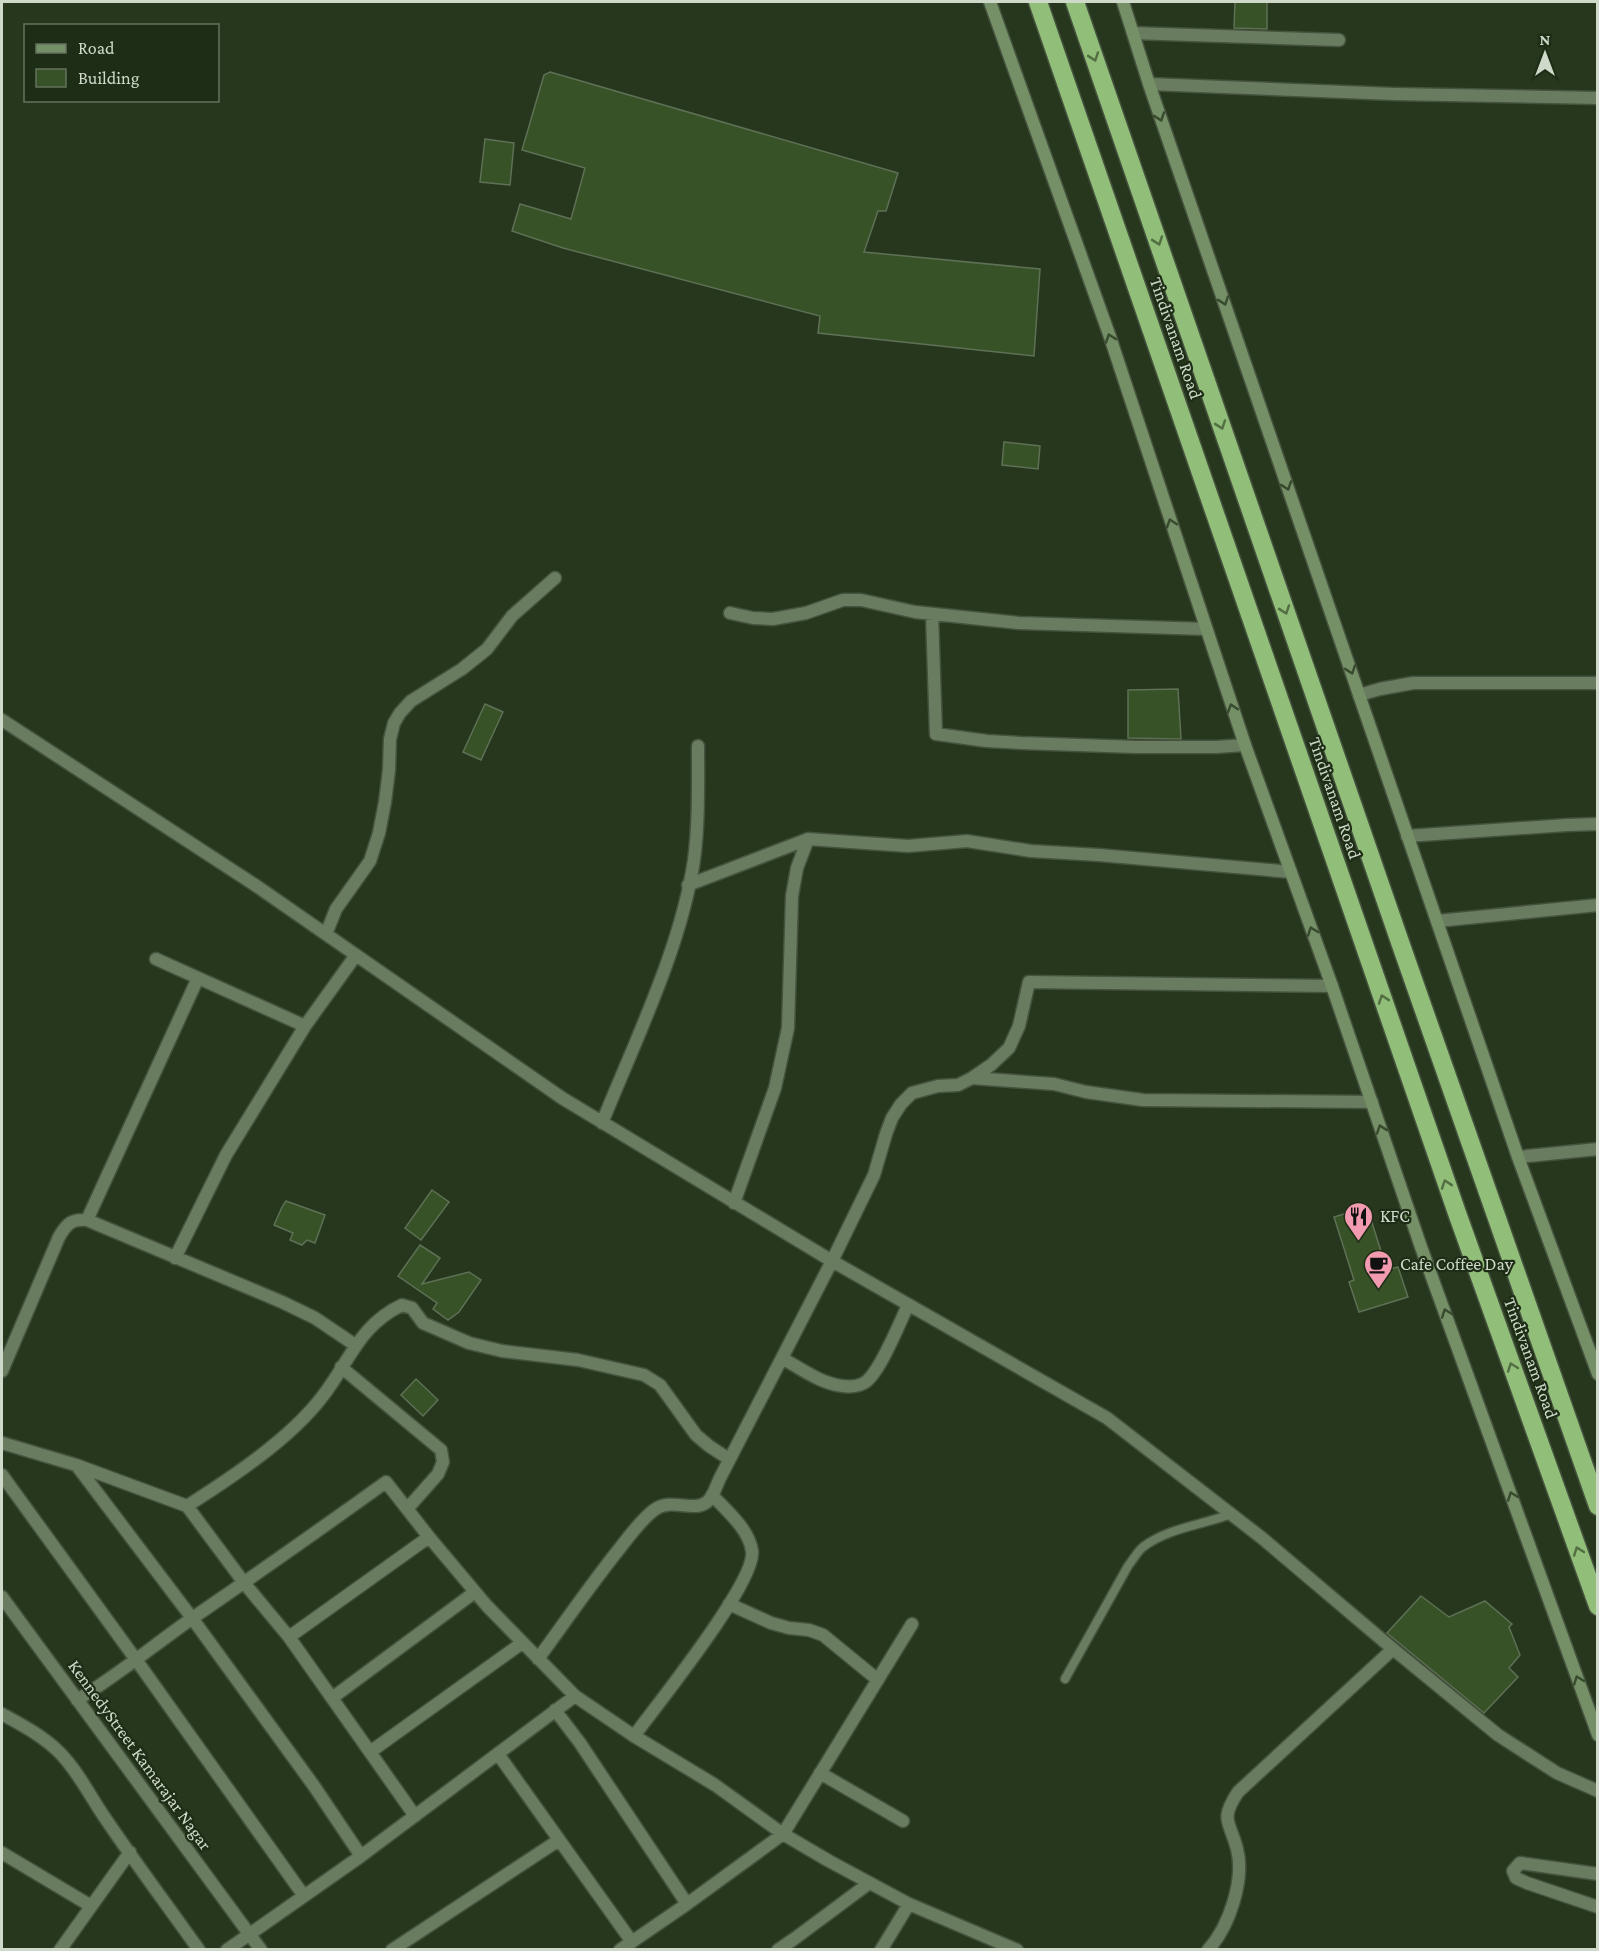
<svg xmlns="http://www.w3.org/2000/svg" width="1599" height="1951" font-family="'Crimson Pro',serif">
  <rect width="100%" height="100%" fill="#27371e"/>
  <path fill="#375227" stroke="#5e7055" stroke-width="1.5" d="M1235,2H1267V29L1234,28Z
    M550,72L898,173L886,211H878L864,252L1040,269L1034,356L818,333L820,316L563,248L512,231L520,204L571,219L585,168L522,150L544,75Z
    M485,139L514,143L510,185L480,182Z
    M1004,442L1040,446L1038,469L1002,465Z
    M1178,689L1181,739L1128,738V690Z
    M485,704L503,712L481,760L463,752Z
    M432,1190L449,1202L421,1240L405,1228Z
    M286,1201L325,1215L315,1243L307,1240L302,1245L290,1240L293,1233L274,1225L282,1207Z
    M1367,1207L1387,1270L1398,1267L1408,1297L1359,1312L1349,1282L1354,1280L1334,1217Z
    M420,1245L440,1258L422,1284L469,1272L481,1280L459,1312L448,1320L433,1309L437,1303L398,1276Z
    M416,1379L438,1400L423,1416L401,1395Z
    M1421,1596L1449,1617L1485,1601L1512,1624L1509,1627L1520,1655L1509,1668L1518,1677L1484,1713L1387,1633Z"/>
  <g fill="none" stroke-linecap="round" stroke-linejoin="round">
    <defs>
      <path id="lane" d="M1065,1679L1128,1566C1133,1560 1137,1552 1143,1547C1168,1528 1202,1525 1231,1514"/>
      <path id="street" d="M1133,33L1339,40
        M1149,84L1394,94L1598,98
        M730,613L753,618L773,619L806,613L843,600H861L915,612L1019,623L1206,629
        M932,614L936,734L987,741L1021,743L1136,747H1216L1245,745
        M1359,695L1380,689L1413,683H1598
        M2,720L255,885L562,1098L832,1261L1107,1418L1262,1538L1393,1649L1498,1735L1557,1773L1598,1791
        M1407,836L1567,825L1598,824
        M808,839L908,846L967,841L1031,851L1099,855L1291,872
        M688,885L808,839L797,868L792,896L788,1028L775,1088L734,1203
        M1437,921L1598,905
        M326,934L336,909L370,861L379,833L385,802L389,770L390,739L394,723L400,713L411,701L462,669L487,649L512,616L555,578
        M156,959L305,1026
        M972,1078L1054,1084L1086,1092L1143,1100L1372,1102
        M602,1123C635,1041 681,948 694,860C699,823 698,784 698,746
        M1518,1157L1598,1149
        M87,1220L198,978
        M175,1258L226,1155L305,1026L356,955
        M782,1358C794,1365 806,1373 819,1379C832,1385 851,1390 864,1383C879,1375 900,1322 908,1305
        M341,1367L441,1450L443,1462L438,1474L407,1509
        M2,1371L59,1237C67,1223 72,1219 87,1220L282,1302L315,1318L355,1345
        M2,1443L76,1465L187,1506L245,1584L289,1637L415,1816
        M77,1466L192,1618L314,1786L361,1856
        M2,1475L137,1661L304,1896
        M187,1506C231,1478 290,1439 322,1397C349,1363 359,1325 402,1305L412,1308L423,1323L469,1343L502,1351L578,1360L644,1375L660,1385L696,1435L709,1446L729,1459
        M2,1597L261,1950
        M729,1604L771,1623L789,1628L809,1630L823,1635L878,1680
        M289,1637L429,1537
        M538,1659C565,1622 591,1584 620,1548C630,1535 641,1520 654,1510C671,1497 693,1513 707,1502C714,1496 716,1486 720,1478L832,1261L874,1175L886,1134L892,1118L901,1104L912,1093L938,1086L958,1085L972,1078L991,1065L1009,1048L1019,1026L1029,982L1332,986
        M332,1698L475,1592
        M77,1700C118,1675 154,1645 194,1617C258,1573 322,1528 386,1482L429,1537L487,1606L575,1696L634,1736L715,1785L783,1834L829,1861L909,1904L1017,1950
        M555,1710L580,1743L687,1904
        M2,1714C22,1725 43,1736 59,1752C77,1770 89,1794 103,1815C134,1861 167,1905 199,1950
        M634,1736C656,1706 757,1581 752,1551C749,1529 726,1510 712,1495
        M370,1752L522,1643
        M498,1754L632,1942
        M820,1773L903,1821
        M2,1853L91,1906
        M1598,1874L1520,1863L1513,1871L1516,1878L1527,1883L1598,1907
        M60,1950L130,1852
        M227,1950L361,1856L575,1696
        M392,1950L559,1840
        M620,1950L687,1904L783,1834L912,1624
        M778,1950L794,1939L868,1884
        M881,1950L909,1904
        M1208,1950C1229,1927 1245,1880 1237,1849C1230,1821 1219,1821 1238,1792L1393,1649"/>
      <path id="secondary" d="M990,2L1109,334L1245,745L1332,986L1421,1247L1598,1735
        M1123,2L1149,84L1518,1157L1598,1374"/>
      <path id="highway" d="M1038,2L1457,1213L1598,1606
        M1075,2L1401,945L1598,1506"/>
    </defs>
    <use href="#lane" stroke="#45523e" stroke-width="11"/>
    <use href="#street" stroke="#45523e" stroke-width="15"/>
    <use href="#secondary" stroke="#45523e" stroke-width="15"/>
    <use href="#highway" stroke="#45523e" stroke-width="21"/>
    <use href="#lane" stroke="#697c60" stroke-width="8"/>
    <use href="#street" stroke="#697c60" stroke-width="12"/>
    <use href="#secondary" stroke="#759067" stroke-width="12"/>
    <use href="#highway" stroke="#91be78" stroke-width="18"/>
  </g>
  <defs><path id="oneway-chevron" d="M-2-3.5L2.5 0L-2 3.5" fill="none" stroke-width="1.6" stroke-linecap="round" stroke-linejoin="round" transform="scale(1.5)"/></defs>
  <g stroke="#526e42">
    <use href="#oneway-chevron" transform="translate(1094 57) rotate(71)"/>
    <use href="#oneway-chevron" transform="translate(1158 241) rotate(71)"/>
    <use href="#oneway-chevron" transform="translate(1221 425) rotate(71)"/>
    <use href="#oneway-chevron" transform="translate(1285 610) rotate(71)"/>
    <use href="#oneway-chevron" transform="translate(1383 999) rotate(-109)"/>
    <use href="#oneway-chevron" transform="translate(1446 1184) rotate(-109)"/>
    <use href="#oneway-chevron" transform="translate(1512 1367) rotate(-110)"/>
    <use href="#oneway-chevron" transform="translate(1578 1551) rotate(-110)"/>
  </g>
  <g stroke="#384b2e">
    <use href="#oneway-chevron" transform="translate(1160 117) rotate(71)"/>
    <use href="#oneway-chevron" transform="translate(1224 301) rotate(71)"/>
    <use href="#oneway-chevron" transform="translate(1110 338) rotate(-109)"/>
    <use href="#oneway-chevron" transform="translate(1287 486) rotate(71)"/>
    <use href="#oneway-chevron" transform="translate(1171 523) rotate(-108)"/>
    <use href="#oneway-chevron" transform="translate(1351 670) rotate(71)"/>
    <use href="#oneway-chevron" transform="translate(1232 708) rotate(-108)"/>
    <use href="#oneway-chevron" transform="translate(1312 931) rotate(-110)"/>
    <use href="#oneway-chevron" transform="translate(1381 1129) rotate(-109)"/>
    <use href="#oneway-chevron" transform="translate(1446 1313) rotate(-110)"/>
    <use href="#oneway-chevron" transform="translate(1512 1496) rotate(-110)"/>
    <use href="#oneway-chevron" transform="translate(1578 1680) rotate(-110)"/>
  </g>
  <defs>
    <symbol id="restaurant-pin" viewBox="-11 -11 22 30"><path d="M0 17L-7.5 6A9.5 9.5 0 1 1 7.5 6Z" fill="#f29ab0" stroke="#1e2d15"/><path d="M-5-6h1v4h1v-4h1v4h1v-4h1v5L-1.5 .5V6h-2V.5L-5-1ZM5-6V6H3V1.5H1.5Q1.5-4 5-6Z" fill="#111"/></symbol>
    <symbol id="cafe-pin" viewBox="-11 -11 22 30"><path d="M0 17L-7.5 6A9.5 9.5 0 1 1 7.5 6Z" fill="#f29ab0" stroke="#1e2d15"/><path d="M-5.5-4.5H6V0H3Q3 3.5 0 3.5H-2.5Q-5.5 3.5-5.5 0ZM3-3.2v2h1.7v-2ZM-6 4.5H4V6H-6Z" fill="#111"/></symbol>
  </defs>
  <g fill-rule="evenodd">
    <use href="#restaurant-pin" x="1342" y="1200" width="33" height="45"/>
    <use href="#cafe-pin" x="1362" y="1248" width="33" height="45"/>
  </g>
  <g text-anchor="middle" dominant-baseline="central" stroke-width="4.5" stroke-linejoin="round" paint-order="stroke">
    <g font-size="18" fill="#cfd9ca" stroke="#1e2d15">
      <text transform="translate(1176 338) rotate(71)">Tindivanam Road</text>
      <text transform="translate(1335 798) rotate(71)">Tindivanam Road</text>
      <text transform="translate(1531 1358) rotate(70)">Tindivanam Road</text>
      <text transform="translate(140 1755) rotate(54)">KennedyStreet Kamarajar Nagar</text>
    </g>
    <g font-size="18" fill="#cfd9ca" stroke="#1e2d15" text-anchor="start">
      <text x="1380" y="1216">KFC</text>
      <text x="1400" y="1264">Cafe Coffee Day</text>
    </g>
  </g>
  <rect width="1599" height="1951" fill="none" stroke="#cfd9ca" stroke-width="6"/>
  <rect x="24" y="24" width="195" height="78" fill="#1e2d15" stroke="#65725d" stroke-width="1.5"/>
  <rect x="36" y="44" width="30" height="9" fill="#759067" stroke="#65725d" stroke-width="1.5"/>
  <text x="78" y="54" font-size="18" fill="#cfd9ca">Road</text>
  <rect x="36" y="69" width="30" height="18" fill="#375227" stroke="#65725d" stroke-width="1.5"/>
  <text x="78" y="84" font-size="18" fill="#cfd9ca">Building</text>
  <g transform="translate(1545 54)" stroke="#1e2d15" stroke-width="4.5" paint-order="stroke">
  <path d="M0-4.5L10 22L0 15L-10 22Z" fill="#cfd9ca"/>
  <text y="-9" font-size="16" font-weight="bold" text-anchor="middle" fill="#cfd9ca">N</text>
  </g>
</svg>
